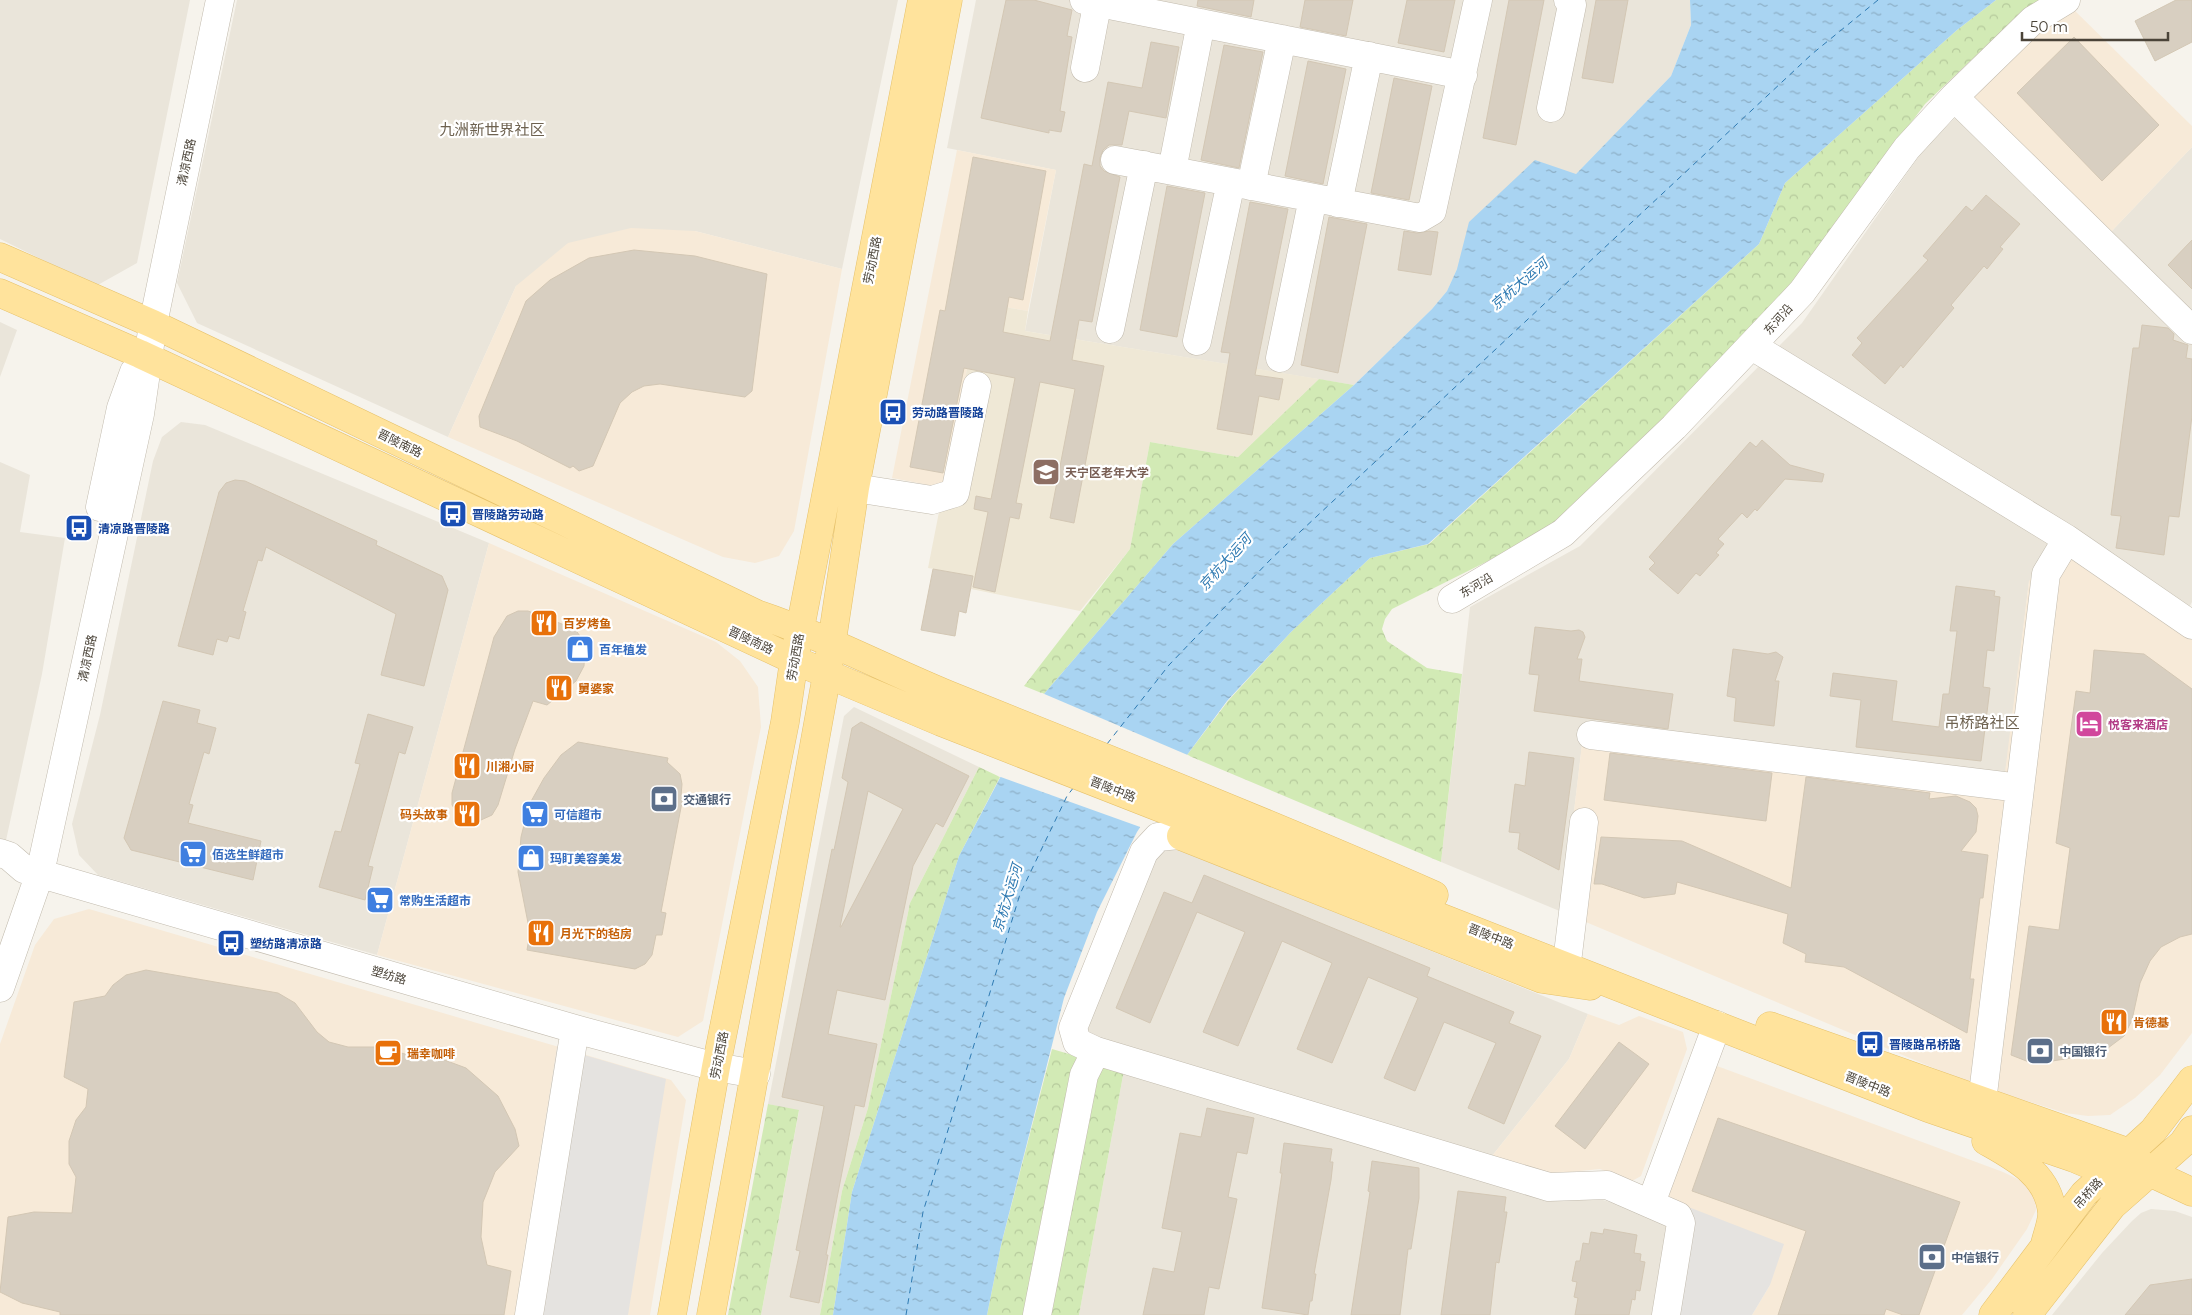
<svg xmlns="http://www.w3.org/2000/svg" width="2192" height="1315" font-family="Montserrat,'Noto Sans SC',sans-serif">
  <defs>
    <pattern id="park-crowns" width="20" height="18" patternUnits="userSpaceOnUse" patternTransform="scale(1.25)"><rect width="20" height="18" fill="#d2eab5"/><path d="M2 6a3 3 0 1 1 6 0M12 15a3 3 0 1 1 6 0" fill="none" stroke="#b6ca9c"/></pattern>
    <pattern id="water-ripples" width="26" height="14" patternUnits="userSpaceOnUse" patternTransform="scale(1.25)"><rect width="26" height="14" fill="#a9d4f2"/><path d="M2 4q2-2 4 0t4 0M15 11q2-2 4 0t4 0" fill="none" stroke="#8caec5"/></pattern>
  </defs>
  <rect width="100%" height="100%" fill="#f6f3ec"/>
  <path fill="#eae5da" d="M0,0H190L137,263L96,286L0,239Z
    M237,0H898L842,269L695,231L516,286L448,437L197,323L177,283Z
    M976,0H1690L1691,25L1671,76L1576,174L1457,269L1447,291L1432,309L1354,385L1025,331L1056,170L947,148Z
    M1957,116L2192,343V602L2187,611L2029,581L2005,780L1584,728L1562,912L1441,862L1470,607L1580,546L1802,323L1924,149Z
    M2192,147V317L2108,235Z
    M0,322L17,330L0,377Z
    M181,422L205,425L489,543L377,955L98,875L79,855L72,824L100,715L153,461L162,437Z
    M0,462L30,475L20,532L65,538L42,674L5,845L0,844Z
    M854,707L979,767L910,903L868,1108L842,1191L820,1315H761L799,1111L768,1104L844,716Z
    M1163,847L1175,848L1588,1014L1569,1059L1492,1156L1086,1037L1082,1026L1151,854Z
    M1124,1070L1550,1195L1603,1200L1670,1220L1655,1315H1079Z
    M2151,1209L2175,1211L2192,1217V1315H2052L2102,1253L2132,1221L2141,1213Z"/>
  <path fill="#f7ead8" d="M2071,7L2192,126V147L2108,235L1970,93L2034,28Z
    M957,150L1056,170L1028,311L980,303L944,488L892,478Z
    M631,228L695,231L842,269L794,531L779,556L755,563L723,557L448,437L516,286L568,243Z
    M489,543L716,642L740,661L758,687L761,727L703,1021L678,1037L377,955Z
    M2052,544L2192,640V1033L2160,1075L2135,1098L2110,1115L2088,1116L2065,1113L1967,1082L1562,912L1584,727L2004,780L2029,581Z
    M89,909L671,1080L686,1100L650,1315H0V1044L35,945L54,919Z
    M1588,1014L1619,1025L1639,1016L1683,1032L1687,1049L1641,1176L1632,1181L1600,1169L1549,1174L1492,1156L1569,1059Z
    M1717,1066L2003,1172L2026,1183L2035,1196L2036,1210L2027,1229L1992,1279L1962,1315H1752L1770,1285L1661,1196L1699,1089Z"/>
  <path fill="#efe8d6" d="M980,303L1028,311L1025,331L1319,379L1238,457L1150,442L1130,549L1080,611L971,589L973,576L928,568Z"/>
  <path fill="url(#park-crowns)" d="M1996,0H2041L1969,62L1925,104L1783,294L1663,420L1552,524L1492,559L1392,609L1385,619L1382,629L1387,641L1427,668L1462,674L1441,862L1187,755L1228,701L1291,632L1370,558L1429,544L1759,244L1785,183L1957,30Z
    M1319,379L1354,385L1173,544L1044,694L1024,686L1130,549L1150,442L1238,457Z
    M979,767L1000,777L959,856L852,1192L833,1315H820L842,1191L868,1108L910,903Z
    M1052,1049L1124,1070L1079,1315H987L1001,1245Z
    M768,1104L799,1110L761,1315H728Z"/>
  <path fill="#e5e3e0" d="M557,1047L666,1079L628,1315H515Z
    M1673,1201L1784,1244L1770,1285L1752,1315H1655Z"/>
  <path fill="url(#water-ripples)" d="M1690,0H1996L1957,30L1785,183L1759,244L1428,544L1370,558L1291,632L1227,701L1187,755L1137,832L1097,912L1064,998L1001,1245L987,1315H833L852,1192L959,856L1044,694L1173,544L1354,385L1432,309L1447,291L1457,269L1469,222L1535,160L1576,174L1671,76L1691,25Z"/>
  <path fill="#f6f3ec" d="M1042,693L1190,756L1143,828L998,776Z"/>
  <g fill="none" stroke-linecap="round" stroke-linejoin="round">
    <path stroke="#2e7ab2" stroke-width="1" stroke-dasharray="6 5" stroke-linecap="butt" d="M1107,744L1169,665L1271,559L1812,54L1878,0
      M906,1315L923,1212L1020,894L1067,796L1074,787"/>
  </g>
  <path fill="#d8cfc1" stroke="#d3c7b4" fill-rule="evenodd" d="M1006,0H1034L1072,10L1067,36L1072,37L1060,111L1065,112L1061,132L1049,130V133L981,118Z
    M1198,0H1254L1251,17L1197,6Z
    M1305,0H1353L1346,36L1300,27Z
    M1407,0H1455L1444,52L1398,43Z
    M1509,0H1544L1516,145L1483,138Z
    M1596,0H1628L1613,83L1582,78Z
    M2176,0H2192V42L2155,61L2135,21Z
    M2074,37L2159,125L2102,181L2017,93Z
    M1151,42L1179,47L1166,118L1129,111L1122,145H1109L1103,150L1100,158V166L1104,171L1120,177L1092,322L1079,320L1072,360L1104,366L1074,523L1050,518L1075,389L1040,382L1016,503L1022,504L1019,519L1010,517L995,592L973,587L988,512L974,509L976,496L991,499L1015,378L964,368L943,473L910,467L940,310L945,311L973,157L1046,171L1023,300L1009,297L1003,332L1050,341L1084,164L1092,166L1108,82L1142,88Z
    M1224,45L1263,52L1239,168L1201,160Z
    M1308,61L1346,69L1323,184L1285,176Z
    M1394,78L1432,86L1409,200L1371,193Z
    M1167,186L1205,193L1177,337L1140,330Z
    M1986,195L2020,224L2000,247L2003,249L1987,269L1984,266L1951,305L1954,308L1903,368L1901,365L1885,384L1852,355L1862,343L1857,338L1928,260L1923,256L1966,206L1972,211Z
    M1250,202L1288,209L1255,375L1283,379L1279,400L1259,396L1252,435L1217,429L1230,353L1221,352Z
    M1329,217L1367,224L1338,373L1301,365Z
    M1404,231L1417,233L1429,231L1438,232L1431,275L1398,270Z
    M2192,240V289L2168,265Z
    M634,250L695,256L767,274L752,391L745,397L660,384L644,386L632,392L620,403L593,466L579,471L573,466L570,468L517,441L480,427L479,416L526,301L550,280L589,258Z
    M2142,325L2168,328L2174,334L2173,340L2188,345L2186,358L2192,359V416L2179,517L2169,516L2164,555L2116,548L2121,516L2111,515L2133,348H2139Z
    M1762,440L1790,465L1824,474L1822,482L1785,479L1757,511L1755,509L1747,518L1742,513L1718,539L1724,544L1716,553L1719,555L1700,576L1696,573L1678,594L1649,569L1655,563L1649,557L1750,442L1756,447Z
    M235,480L245,481L377,541L376,545L442,576L448,590L424,686L381,675L396,614L266,547L262,561L258,560L243,611L246,612L239,639L229,636L227,642L217,639L213,655L178,646L219,492L226,483Z
    M933,569L973,576L966,613L959,611L955,636L921,630Z
    M1956,586L1995,591L1994,596L2000,597L1994,651L1987,650L1983,687L1990,688L1981,761L1856,747L1861,700L1830,696L1833,673L1897,681L1892,721L1939,727L1943,694H1949L1957,631H1950Z
    M518,611H528L575,629L582,639L585,649L584,666L576,681L547,705L533,701L515,749L498,805L492,815L481,820L469,821L458,814L452,805V793L494,637L507,616Z
    M1535,627L1571,631L1579,630L1583,632L1585,637L1577,659H1582L1579,681L1673,694L1668,729L1534,711L1539,675L1529,674Z
    M1733,649L1768,654L1776,652L1783,657L1775,681H1779L1774,726L1734,721L1736,698L1727,696Z
    M2094,650L2144,654L2192,689V934L2180,937L2161,947L2150,961L2140,983L2132,1020L2124,1036L2108,1048L2085,1056L2052,1061L2029,1062L2011,1055L2029,926L2059,930L2070,848L2056,843L2076,691L2090,693Z
    M163,701L200,710L197,723L216,728L209,754L204,752L189,804L193,805L188,823L261,841L253,880L131,850L124,838Z
    M368,714L413,727L405,754L399,752L368,866L373,867L365,900L319,887L335,831L341,832L360,764L355,763Z
    M861,722L969,776L943,827L936,823L913,866L885,1000L837,990L828,1034L877,1044L864,1107L855,1105L826,1255H828L819,1303L790,1297L800,1251L796,1250L824,1106L782,1097L832,849L834,850L848,782L842,778L852,728ZM868,791L903,809L841,927H840Z
    M578,742L668,758L667,762L680,774L682,784L681,796L683,797L661,912L666,913L662,935H656L652,955L645,964L635,969L527,950L530,933L518,872L521,837L529,805L544,778L561,755Z
    M1529,752L1574,758L1559,870L1518,849L1520,833L1509,832L1515,784L1525,786Z
    M1610,753L1772,773L1766,821L1604,800Z
    M1806,777L1930,793L1929,799L1956,796L1970,802L1976,808L1978,816L1976,832L1961,851L1988,855L1983,898H1980L1970,979H1974L1967,1033L1844,967L1805,962L1806,954L1783,943L1788,914L1677,882L1675,894L1644,898L1602,884H1594L1601,837L1682,841L1791,888Z
    M1204,875L1430,968L1427,976L1514,1012L1509,1023L1541,1036L1504,1124L1468,1108L1496,1043L1444,1022L1415,1091L1384,1078L1418,998L1368,977L1332,1063L1297,1049L1332,963L1282,941L1238,1046L1203,1032L1245,932L1197,912L1150,1023L1116,1008L1164,892L1192,903Z
    M146,970L278,993L295,1003L317,1032L329,1042L348,1047H377L405,1054L439,1058L466,1068L498,1096L515,1129L519,1146L495,1172L483,1202L481,1237L487,1265L511,1271L504,1315H60V1312L22,1303L0,1292L8,1217L34,1212L72,1213L76,1177L69,1164V1141L76,1120L86,1107L88,1089L64,1077L74,1002L105,996L113,985L126,975Z
    M1619,1042L1649,1064L1585,1149L1555,1126Z
    M1207,1108L1254,1118L1247,1154L1237,1152L1228,1197L1237,1199L1219,1289L1209,1287L1204,1315H1143L1153,1268L1174,1272L1182,1232L1162,1228L1180,1133L1201,1137Z
    M1718,1118L1960,1202L1919,1315H1903L1886,1309L1884,1315H1778L1806,1231L1692,1191Z
    M1284,1143L1332,1149L1330,1162H1333L1331,1180L1314,1274H1316L1312,1301H1310L1308,1315L1262,1308L1282,1173H1280Z
    M1372,1161L1419,1168V1198L1411,1249H1408L1400,1315H1351L1370,1192L1368,1191Z
    M1458,1191L1506,1197L1504,1212H1507L1499,1263L1496,1262L1490,1315H1441Z
    M1604,1229L1637,1235L1634,1253L1641,1254L1640,1261L1645,1262L1640,1291L1636,1290L1635,1300L1632,1299L1629,1315H1575L1578,1298L1574,1297L1577,1282L1572,1281L1576,1261H1580L1583,1243L1589,1244L1591,1232L1603,1234Z
    M2192,1279V1315H2125L2150,1285Z"/>
  <g fill="none" stroke-linecap="round" stroke-linejoin="round">
    <defs>
      <path id="minor" d="M1084,0L1463,75
        M1085,68L1098,0
        M1954,97L2192,330
        M1551,108L1572,5L1568,0
        M1115,160L1420,218L1432,211L1478,0
        M1172,170L1201,23
        M1251,186L1282,39
        M1338,203L1369,56
        M1110,329L1144,165
        M1197,341L1231,182
        M1752,346L2067,539L2192,625
        M1280,358L1313,198
        M855,488L932,500L955,493L977,386
        M100,507L121,408L134,372
        M1452,599L1563,533L1674,427L1802,292L1907,148L1954,97L2033,20L2066,0
        M1591,735L2020,788
        M1179,835L1158,837L1144,852L1073,1028L1077,1042L1096,1051L1549,1187L1607,1185L1678,1216L1681,1223L1666,1315
        M0,853L9,856L24,869L575,1029L716,1067L756,1074
        M1568,954L1584,822
        M0,988L40,873L140,414L153,324L220,0
        M1982,1102L2046,574L2067,539
        M1651,1203L1717,1025
        M529,1315L575,1029
        M1037,1315L1084,1075L1096,1051"/>
      <path id="major" d="M0,257L153,324L757,614C826,637 889,671 956,698C1116,762 1276,826 1434,895
        M0,293L140,354L794,660L941,722L1928,1108L2074,1158L2107,1172H2149L2192,1192
        M1181,836L1542,979L1590,986
        M1770,1026L2130,1153L2149,1172
        M1986,1141C2016,1158 2049,1175 2052,1213C2052,1223 2047,1235 2045,1244
        M672,1315L716,1067L785,722L794,660L922,0
        M711,1315L827,674L855,488L948,0
        M1993,1315L2084,1194L2153,1131L2192,1080
        M2027,1315L2112,1206L2183,1143L2192,1130"/>
    </defs>
    <use href="#minor" stroke="#c2bbae" stroke-width="29"/>
    <use href="#major" stroke="#e6c16a" stroke-width="29"/>
    <use href="#minor" stroke="#fff" stroke-width="28"/>
    <use href="#major" stroke="#ffe39c" stroke-width="28"/>
  </g>
  <defs>
    <symbol id="bus-square" viewBox="-11 -11 22 22"><rect x="-9" y="-9" width="18" height="18" rx="4" fill="#1a4fb4" stroke="#fff"/><path d="M-5-6H5V4H4V6H2V4H-2V6H-4V4H-5ZM-3.5-4V0h7V-4ZM-3.5 1.2v1.5H-2V1.2ZM2 1.2v1.5H3.5V1.2Z" fill="#fff"/></symbol>
    <symbol id="school-square" viewBox="-11 -11 22 22"><rect x="-9" y="-9" width="18" height="18" rx="4" fill="#8d6e63" stroke="#fff"/><path d="M0-5L7-2L0 1L-7-2ZM-4 1L0 2.5L4 1V4Q0 6-4 4Z" fill="#fff"/></symbol>
    <symbol id="restaurant-square" viewBox="-11 -11 22 22"><rect x="-9" y="-9" width="18" height="18" rx="4" fill="#e8710a" stroke="#fff"/><path d="M-5-6h1v4h1v-4h1v4h1v-4h1v5L-1.5 .5V6h-2V.5L-5-1ZM5-6V6H3V1.5H1.5Q1.5-4 5-6Z" fill="#fff"/></symbol>
    <symbol id="shop-square" viewBox="-11 -11 22 22"><rect x="-9" y="-9" width="18" height="18" rx="4" fill="#3f7fe0" stroke="#fff"/><path d="M-5-2.5h2.3a2.7 3.5 0 0 1 5.4 0H5L5.5 6h-11ZM-1.5-2.5h3a1.5 2.3 0 0 0-3 0Z" fill="#fff"/></symbol>
    <symbol id="hotel-square" viewBox="-11 -11 22 22"><rect x="-9" y="-9" width="18" height="18" rx="4" fill="#d1479c" stroke="#fff"/><path d="M-6-4.5h1.5V1H6V5H4.5V3h-9V5H-6ZM-4 0a1.8 1.8 0 1 1 3.6 0ZM.5 0V-2.5h3Q6-2.5 6 0Z" fill="#fff"/></symbol>
    <symbol id="bank-square" viewBox="-11 -11 22 22"><rect x="-9" y="-9" width="18" height="18" rx="4" fill="#5c6f8a" stroke="#fff"/><path d="M-6-4H6V4H-6ZM0-2.3a2.3 2.3 0 1 0 0 4.6a2.3 2.3 0 1 0 0-4.6Z" fill="#fff"/></symbol>
    <symbol id="supermarket-square" viewBox="-11 -11 22 22"><rect x="-9" y="-9" width="18" height="18" rx="4" fill="#3f7fe0" stroke="#fff"/><path d="M-6-5.5h2.5l.6 2H6L4.5 2H-2.5L-4.4-4H-6ZM-1.5 3.2a1.3 1.3 0 1 0 .1 0ZM3 3.2a1.3 1.3 0 1 0 .1 0Z" fill="#fff"/></symbol>
    <symbol id="cafe-square" viewBox="-11 -11 22 22"><rect x="-9" y="-9" width="18" height="18" rx="4" fill="#e8710a" stroke="#fff"/><path d="M-5.5-4.5H6V0H3Q3 3.5 0 3.5H-2.5Q-5.5 3.5-5.5 0ZM3-3.2v2h1.7v-2ZM-6 4.5H4V6H-6Z" fill="#fff"/></symbol>
  </defs>
  <g fill-rule="evenodd">
    <use href="#bus-square" x="877" y="396" width="32" height="32"/>
    <use href="#school-square" x="1030" y="456" width="32" height="32"/>
    <use href="#bus-square" x="437" y="498" width="32" height="32"/>
    <use href="#bus-square" x="63" y="512" width="32" height="32"/>
    <use href="#restaurant-square" x="528" y="607" width="32" height="32"/>
    <use href="#shop-square" x="564" y="633" width="32" height="32"/>
    <use href="#restaurant-square" x="543" y="672" width="32" height="32"/>
    <use href="#hotel-square" x="2073" y="708" width="32" height="32"/>
    <use href="#restaurant-square" x="451" y="750" width="32" height="32"/>
    <use href="#bank-square" x="648" y="783" width="32" height="32"/>
    <use href="#restaurant-square" x="451" y="798" width="32" height="32"/>
    <use href="#supermarket-square" x="519" y="798" width="32" height="32"/>
    <use href="#supermarket-square" x="177" y="838" width="32" height="32"/>
    <use href="#shop-square" x="515" y="842" width="32" height="32"/>
    <use href="#supermarket-square" x="364" y="884" width="32" height="32"/>
    <use href="#restaurant-square" x="525" y="917" width="32" height="32"/>
    <use href="#bus-square" x="215" y="927" width="32" height="32"/>
    <use href="#restaurant-square" x="2098" y="1006" width="32" height="32"/>
    <use href="#bus-square" x="1854" y="1028" width="32" height="32"/>
    <use href="#bank-square" x="2024" y="1035" width="32" height="32"/>
    <use href="#cafe-square" x="372" y="1037" width="32" height="32"/>
    <use href="#bank-square" x="1916" y="1241" width="32" height="32"/>
  </g>
  <g text-anchor="middle" dominant-baseline="central" stroke-width="4.5" stroke-linejoin="round" paint-order="stroke">
    <g font-size="12" fill="#4b4439" stroke="#fff">
      <text transform="translate(186 162) rotate(-78)">清凉西路</text>
      <text transform="translate(872 260) rotate(-79)">劳动西路</text>
      <text transform="translate(1778 319) rotate(-48)">东河沿</text>
      <text transform="translate(400 443) rotate(26)">晋陵南路</text>
      <text transform="translate(1476 585) rotate(-30)">东河沿</text>
      <text transform="translate(751 640) rotate(25)">晋陵南路</text>
      <text transform="translate(795 657) rotate(-80)">劳动西路</text>
      <text transform="translate(87 658) rotate(-78)">清凉西路</text>
      <text transform="translate(1113 789) rotate(21)">晋陵中路</text>
      <text transform="translate(1491 936) rotate(21)">晋陵中路</text>
      <text transform="translate(389 975) rotate(16)">塑纺路</text>
      <text transform="translate(719 1055) rotate(-79)">劳动西路</text>
      <text transform="translate(1868 1084) rotate(21)">晋陵中路</text>
      <text transform="translate(2088 1193) rotate(-48)">吊桥路</text>
    </g>
    <g font-size="12" font-weight="bold" fill="#164399" stroke="#fff" text-anchor="start">
      <text x="912" y="412">劳动路晋陵路</text>
      <text x="472" y="514">晋陵路劳动路</text>
      <text x="98" y="528">清凉路晋陵路</text>
      <text x="250" y="943">塑纺路清凉路</text>
      <text x="1889" y="1044">晋陵路吊桥路</text>
    </g>
    <g font-size="12" font-weight="bold" fill="#785e54" stroke="#fff" text-anchor="start">
      <text x="1065" y="472">天宁区老年大学</text>
    </g>
    <g font-size="12" font-weight="bold" fill="#c56008" stroke="#fff" text-anchor="start">
      <text x="563" y="623">百岁烤鱼</text>
      <text x="578" y="688">舅婆家</text>
      <text x="486" y="766">川湘小厨</text>
      <text x="448" y="814" text-anchor="end">码头故事</text>
      <text x="560" y="933">月光下的毡房</text>
      <text x="2133" y="1022">肯德基</text>
      <text x="407" y="1053">瑞幸咖啡</text>
    </g>
    <g font-size="12" font-weight="bold" fill="#366cbe" stroke="#fff" text-anchor="start">
      <text x="599" y="649">百年植发</text>
      <text x="554" y="814">可信超市</text>
      <text x="212" y="854">佰选生鲜超市</text>
      <text x="550" y="858">玛盯美容美发</text>
      <text x="399" y="900">常购生活超市</text>
    </g>
    <g font-size="12" font-weight="bold" fill="#b23c85" stroke="#fff" text-anchor="start">
      <text x="2108" y="724">悦客来酒店</text>
    </g>
    <g font-size="12" font-weight="bold" fill="#4e5e75" stroke="#fff" text-anchor="start">
      <text x="683" y="799">交通银行</text>
      <text x="2059" y="1051">中国银行</text>
      <text x="1951" y="1257">中信银行</text>
    </g>
    <g font-size="14" font-style="italic" fill="#2e7ab2" stroke="#fff">
      <text transform="translate(1519 284) rotate(-41)">京杭大运河</text>
      <text transform="translate(1225 562) rotate(-48)">京杭大运河</text>
      <text transform="translate(1007 898) rotate(-73)">京杭大运河</text>
    </g>
    <g font-size="15" fill="#6e6250" stroke="#fff">
      <text x="492" y="129">九洲新世界社区</text>
      <text x="1982" y="722">吊桥路社区</text>
    </g>
  </g>
  <path d="M2022 32v8h146v-8" fill="none" stroke="#4b4439" stroke-width="2.5"/>
  <text x="2030" y="32" font-size="15" fill="#4b4439" stroke="#ffffff" stroke-width="4" paint-order="stroke">50 m</text>
</svg>
